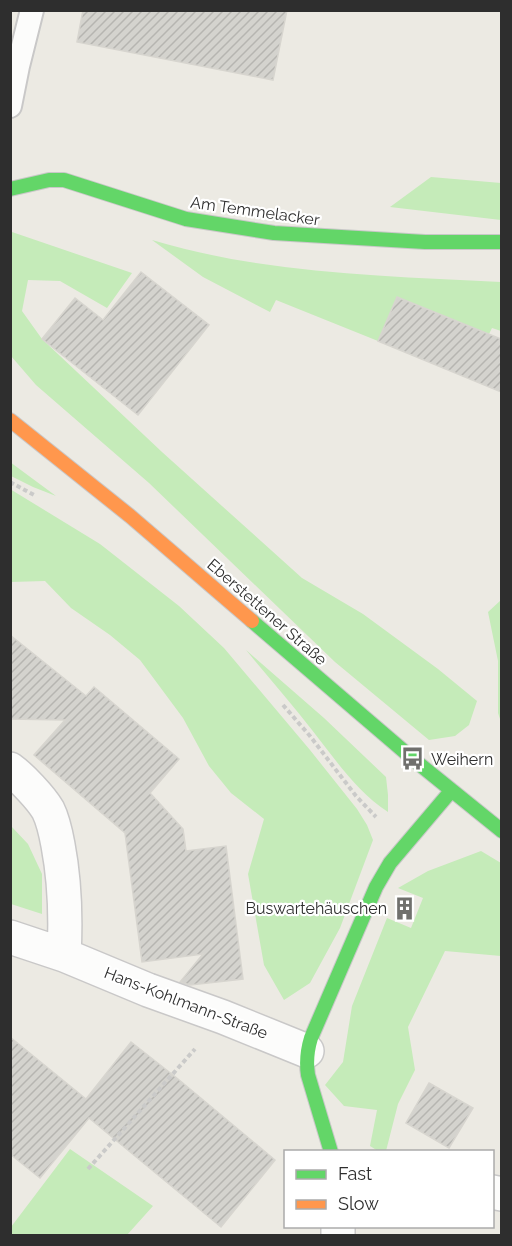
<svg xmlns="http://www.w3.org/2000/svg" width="512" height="1246" font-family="Raleway,sans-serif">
  <defs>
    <pattern id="building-hatch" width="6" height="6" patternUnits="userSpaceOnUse" patternTransform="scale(1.5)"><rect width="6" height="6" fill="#d4d3ce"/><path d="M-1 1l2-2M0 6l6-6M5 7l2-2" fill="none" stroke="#b6b5b1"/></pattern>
  </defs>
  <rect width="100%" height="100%" fill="#eceae3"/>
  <path fill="#c5ebb9" d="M431,177L501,183V220L390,207Z
    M12,232L132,273L107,308L60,281L28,280L22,311L42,339L162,452L302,578L363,614L438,669L477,701L469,725L455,736L429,740L335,662L149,483L36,385L11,356L10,233Z
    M152,240C265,274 385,276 501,282V331L492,328L489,334L397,297L378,341L276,300L270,312L203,277Z
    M10,462L56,496L33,487L11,476Z
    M10,489L100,544L179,606L224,648L310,750L357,809L367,825L373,840L340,928L310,983L284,1000L264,965L248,874L264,819L231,793L209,766L183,718L140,660L110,635L71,608L45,581L11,582Z
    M501,600V722L498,713V661L488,612Z
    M246,650L324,718L386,777L388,795V812C356,791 335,759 312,730C291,703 268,677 246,650Z
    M11,826L28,844L42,874V914L11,904Z
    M481,851L501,863V956L445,951L408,1027L415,1070L398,1104L386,1151H378L370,1146L377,1110L344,1106L325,1085L343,1062L352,1006L387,918L411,928L423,898L398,888L428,871Z
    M70,1149L153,1206L127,1235H11V1227Z"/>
  <path fill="url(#building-hatch)" stroke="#d7d5cf" stroke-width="1.5" d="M83,10H287L273,80L77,42Z
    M141,272L209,325L138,415L42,339L75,298L103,320Z
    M397,297L501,339V392L378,341Z
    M10,635L86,696L94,687L179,759L150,793L183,829L186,851L226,846L243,979L190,985L180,982L203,954L142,962L125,833L34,755L65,720L10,719Z
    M10,1037L86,1099L131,1042L178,1079L275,1160L221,1227L89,1118L40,1178L10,1154Z
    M429,1083L473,1108L449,1148L406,1123Z"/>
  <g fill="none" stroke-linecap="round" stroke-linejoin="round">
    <defs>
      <path id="lane" d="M10,106L18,66L32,10"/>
      <path id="street" d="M10,769C21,777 41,798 48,810C53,820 56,834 58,845C65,882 66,918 64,955
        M10,937L64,955L148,990L223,1017L307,1051
        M492,1192L502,1194
        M338,1226V1236"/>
      <path id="fast" d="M10,189L49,180H64L186,219L274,233L425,242H502
        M252,621L413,759L502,831
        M331,1152L308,1075C306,1062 307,1051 311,1038L376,887L390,863L451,791"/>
      <path id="slow" d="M10,420L130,516L252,621"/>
    </defs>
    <use href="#lane" stroke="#c9c8c8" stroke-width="26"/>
    <use href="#street" stroke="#c9c8c8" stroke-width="36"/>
    <use href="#fast" stroke="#c9c8c8" stroke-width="16"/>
    <use href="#slow" stroke="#c9c8c8" stroke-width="16"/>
    <path stroke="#cacac9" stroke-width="4" stroke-dasharray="4.5 3" stroke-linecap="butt" d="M10,482L34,495
      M283,705L310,736L356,796L376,817
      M88,1169L195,1049"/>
    <use href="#lane" stroke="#fcfcfb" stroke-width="22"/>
    <use href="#street" stroke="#fcfcfb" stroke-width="33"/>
    <use href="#fast" stroke="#63d668" stroke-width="14"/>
    <use href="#slow" stroke="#ff974d" stroke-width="14"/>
  </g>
  <defs>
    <symbol id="bus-bare" viewBox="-9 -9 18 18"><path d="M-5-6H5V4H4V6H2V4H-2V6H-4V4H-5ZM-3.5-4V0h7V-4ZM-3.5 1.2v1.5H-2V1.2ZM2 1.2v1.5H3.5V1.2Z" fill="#70706d" stroke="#fff" stroke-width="2.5" paint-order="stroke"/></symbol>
    <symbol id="building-bare" viewBox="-9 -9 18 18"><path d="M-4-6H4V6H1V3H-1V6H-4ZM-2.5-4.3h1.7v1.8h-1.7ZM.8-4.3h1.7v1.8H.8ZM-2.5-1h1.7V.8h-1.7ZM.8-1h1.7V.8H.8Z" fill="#70706d" stroke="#fff" stroke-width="2.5" paint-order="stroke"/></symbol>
  </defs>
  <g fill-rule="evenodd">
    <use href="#bus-bare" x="396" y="742" width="33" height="33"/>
    <use href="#building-bare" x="388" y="892" width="33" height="33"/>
  </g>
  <g text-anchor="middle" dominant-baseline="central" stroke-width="4.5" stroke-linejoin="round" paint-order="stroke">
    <g font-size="16" fill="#2e2e2e" stroke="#fff">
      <text transform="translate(255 211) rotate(8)">Am Temmelacker</text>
      <text transform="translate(267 612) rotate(41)">Eberstettener Straße</text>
      <text transform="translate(186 1003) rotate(21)">Hans-Kohlmann-Straße</text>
    </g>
    <g font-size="16" fill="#2e2e2e" stroke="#fff" text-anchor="start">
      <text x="431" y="759">Weihern</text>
      <text x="387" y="908" text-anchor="end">Buswartehäuschen</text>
    </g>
  </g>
  <rect width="512" height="1246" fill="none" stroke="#2e2e2e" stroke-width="24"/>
  <rect x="284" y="1150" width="210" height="78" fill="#ffffff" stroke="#ababab" stroke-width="1.5"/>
  <rect x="296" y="1170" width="30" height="9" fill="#63d668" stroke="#ababab" stroke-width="1.5"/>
  <text x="338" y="1180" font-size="18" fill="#2e2e2e">Fast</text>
  <rect x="296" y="1200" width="30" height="9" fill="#ff974d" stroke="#ababab" stroke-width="1.5"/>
  <text x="338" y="1210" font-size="18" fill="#2e2e2e">Slow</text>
</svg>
